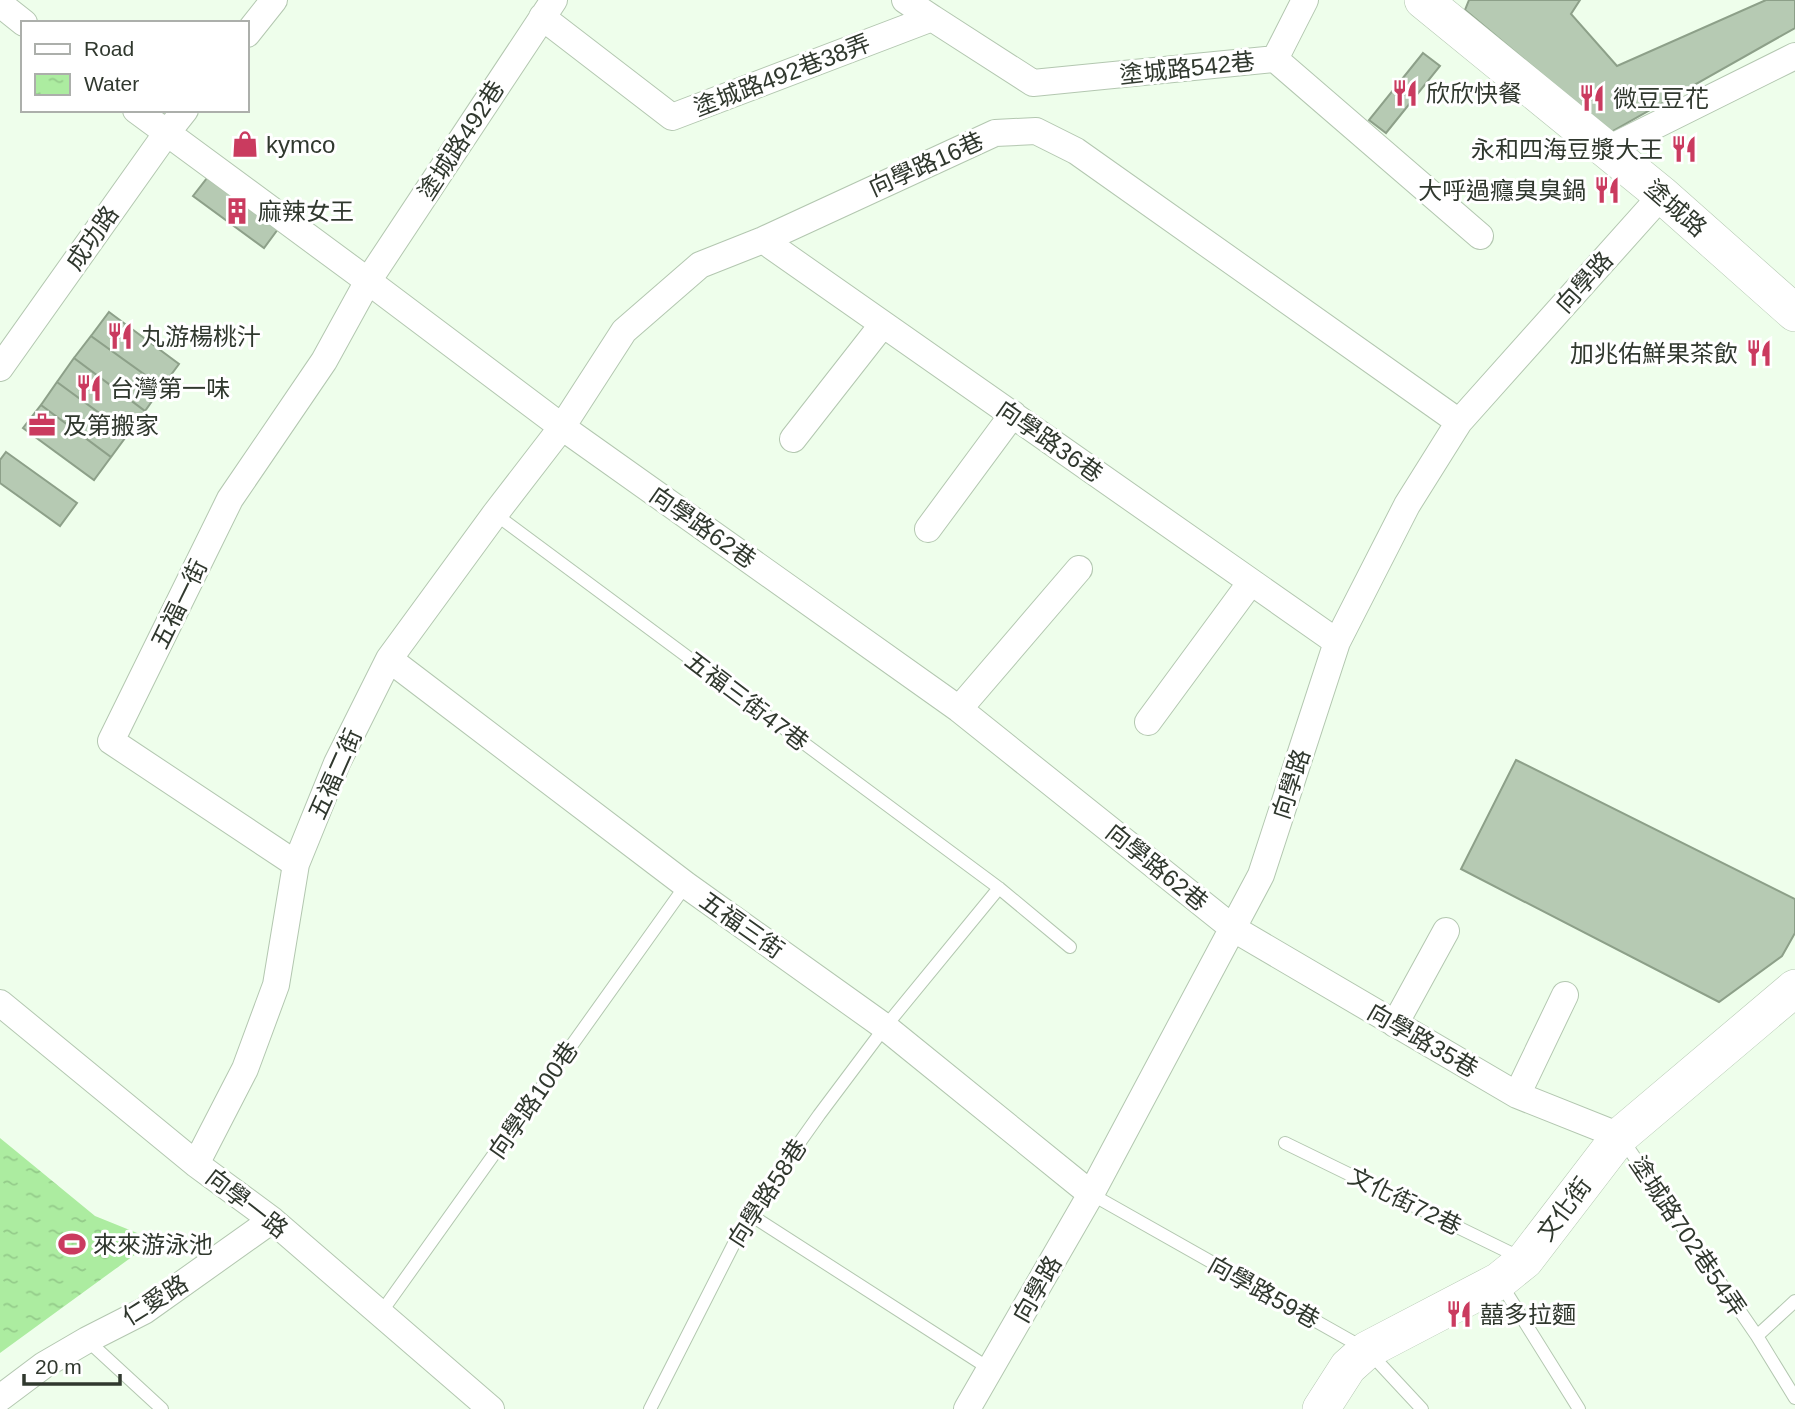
<svg xmlns="http://www.w3.org/2000/svg" width="1795" height="1409" font-family="Helvetica,'Noto Sans TC',sans-serif">
  <defs>
    <pattern id="water-ripples" width="26" height="14" patternUnits="userSpaceOnUse" patternTransform="scale(1.75)"><rect width="26" height="14" fill="#aceca0"/><path d="M2 4q2-2 4 0t4 0M15 11q2-2 4 0t4 0" fill="none" stroke="#94cb8a"/></pattern>
  </defs>
  <rect width="100%" height="100%" fill="#eefeeb"/>
  <path fill="url(#water-ripples)" d="M0,1138L95,1216L147,1237L140,1251L0,1353Z"/>
  <path fill="#b6cab3" stroke="#8da089" stroke-width="2" d="M1469,0H1580L1571,14L1617,66L1766,0H1795V28L1611,132L1465,10Z
    M1423,53L1440,66L1386,133L1369,120Z
    M211,173L281,225L264,248L193,196Z
    M109,312L179,364L162,387L91,336Z
    M91,336L162,387L145,411L74,358Z
    M74,358L145,411L128,434L57,382Z
    M57,382L128,434L111,457L41,405Z
    M41,405L111,457L94,480L23,428Z
    M6,452L77,503L60,526L0,483V460Z
    M1516,760L1795,899V933L1782,956L1719,1002L1461,869Z"/>
  <g fill="none" stroke-linecap="round" stroke-linejoin="round">
    <defs>
      <path id="lane" d="M495,514L999,888L1070,947
        M1622,1139L1757,1336L1795,1398
        M1285,1143L1521,1258
        M1091,1194L1367,1350L1422,1409
        M749,1214L990,1369
        M1501,1284L1579,1409
        M380,1314L686,885
        M1757,1336L1795,1301
        M87,1340L162,1409
        M650,1409L749,1214L819,1115L885,1027L999,888"/>
      <path id="street" d="M905,0L932,18
        M0,4L24,23
        M542,17L672,117L932,18L1033,83L1275,59L1305,0
        M247,34L274,0
        M1275,59L1480,236
        M136,110L368,281L562,427L959,709L1234,929L1517,1095L1620,1136
        M1606,150L1795,56
        M763,240L1337,642
        M0,368L166,134L185,110
        M793,439L883,324
        M928,529L1013,414
        M389,659L686,885L885,1027L1091,1194
        M959,709L1079,569
        M1148,722L1251,582
        M296,864L111,741L230,499L324,361L368,281L554,0
        M0,1003L196,1164L272,1220L491,1409
        M1395,1024L1446,931
        M1517,1095L1565,995
        M196,1164L245,1069L276,985L296,864L337,763L389,659L495,514L562,427L624,331L700,265L763,240L995,133L1036,131L1076,151L1459,422
        M0,1398L44,1365L87,1340L144,1311L272,1220
        M967,1409L1091,1194L1261,875L1337,642L1407,505L1459,422L1662,195"/>
      <path id="secondary" d="M1423,0L1662,195L1795,313
        M1321,1409L1348,1367L1367,1350L1499,1281L1525,1260L1620,1136L1795,988"/>
    </defs>
    <use href="#lane" stroke="#b3c7b0" stroke-width="14"/>
    <use href="#street" stroke="#b3c7b0" stroke-width="28"/>
    <use href="#secondary" stroke="#b3c7b0" stroke-width="38"/>
    <use href="#lane" stroke="#fff" stroke-width="12"/>
    <use href="#street" stroke="#fff" stroke-width="26"/>
    <use href="#secondary" stroke="#fff" stroke-width="37"/>
  </g>
  <defs>
    <symbol id="restaurant-bare" viewBox="-9 -9 18 18"><path d="M-5-6h1v4h1v-4h1v4h1v-4h1v5L-1.5 .5V6h-2V.5L-5-1ZM5-6V6H3V1.5H1.5Q1.5-4 5-6Z" fill="#ca3b5f" stroke="#fff" stroke-width="2.5" paint-order="stroke"/></symbol>
    <symbol id="shop-bare" viewBox="-9 -9 18 18"><path d="M-5-2.5h2.3a2.7 3.5 0 0 1 5.4 0H5L5.5 6h-11ZM-1.5-2.5h3a1.5 2.3 0 0 0-3 0Z" fill="#ca3b5f" stroke="#fff" stroke-width="2.5" paint-order="stroke"/></symbol>
    <symbol id="building-bare" viewBox="-9 -9 18 18"><path d="M-4-6H4V6H1V3H-1V6H-4ZM-2.5-4.3h1.7v1.8h-1.7ZM.8-4.3h1.7v1.8H.8ZM-2.5-1h1.7V.8h-1.7ZM.8-1h1.7V.8H.8Z" fill="#ca3b5f" stroke="#fff" stroke-width="2.5" paint-order="stroke"/></symbol>
    <symbol id="office-bare" viewBox="-9 -9 18 18"><path d="M-6-3h4V-5.5h4V-3h4V5H-6ZM-1-4.5V-3h2v-1.5ZM-6 0V1H6V0Z" fill="#ca3b5f" stroke="#fff" stroke-width="2.5" paint-order="stroke"/></symbol>
    <symbol id="stadium-bare" viewBox="-9 -9 18 18"><path d="M0-5a6.5 5 0 1 0 0 10a6.5 5 0 1 0 0-10ZM-3.5-1.8h7v3.6h-7Z" fill="#ca3b5f" stroke="#fff" stroke-width="2.5" paint-order="stroke"/></symbol>
  </defs>
  <g fill-rule="evenodd">
    <use href="#restaurant-bare" x="1386" y="74" width="38" height="38"/>
    <use href="#restaurant-bare" x="1573" y="79" width="38" height="38"/>
    <use href="#shop-bare" x="226" y="125" width="38" height="38"/>
    <use href="#restaurant-bare" x="1665" y="130" width="38" height="38"/>
    <use href="#restaurant-bare" x="1588" y="171" width="38" height="38"/>
    <use href="#building-bare" x="218" y="192" width="38" height="38"/>
    <use href="#restaurant-bare" x="101" y="317" width="38" height="38"/>
    <use href="#restaurant-bare" x="1740" y="334" width="38" height="38"/>
    <use href="#restaurant-bare" x="70" y="369" width="38" height="38"/>
    <use href="#office-bare" x="23" y="406" width="38" height="38"/>
    <use href="#stadium-bare" x="53" y="1225" width="38" height="38"/>
    <use href="#restaurant-bare" x="1440" y="1295" width="38" height="38"/>
  </g>
  <g text-anchor="middle" dominant-baseline="central" stroke-width="6" stroke-linejoin="round" paint-order="stroke">
    <g font-size="24" fill="#30382e" stroke="#fff">
      <text transform="translate(1187 68) rotate(-6)">塗城路542巷</text>
      <text transform="translate(782 75) rotate(-21)">塗城路492巷38弄</text>
      <text transform="translate(461 140) rotate(-57)">塗城路492巷</text>
      <text transform="translate(926 164) rotate(-24)">向學路16巷</text>
      <text transform="translate(1676 208) rotate(41)">塗城路</text>
      <text transform="translate(92 238) rotate(-55)">成功路</text>
      <text transform="translate(1584 282) rotate(-48)">向學路</text>
      <text transform="translate(1050 441) rotate(35)">向學路36巷</text>
      <text transform="translate(703 527) rotate(35)">向學路62巷</text>
      <text transform="translate(179 604) rotate(-64)">五福一街</text>
      <text transform="translate(747 701) rotate(37)">五福三街47巷</text>
      <text transform="translate(335 774) rotate(-66)">五福二街</text>
      <text transform="translate(1291 784) rotate(-72)">向學路</text>
      <text transform="translate(1157 867) rotate(39)">向學路62巷</text>
      <text transform="translate(742 925) rotate(35)">五福三街</text>
      <text transform="translate(1423 1040) rotate(30)">向學路35巷</text>
      <text transform="translate(533 1100) rotate(-55)">向學路100巷</text>
      <text transform="translate(767 1193) rotate(-57)">向學路58巷</text>
      <text transform="translate(1405 1201) rotate(26)">文化街72巷</text>
      <text transform="translate(247 1203) rotate(38)">向學一路</text>
      <text transform="translate(1564 1209) rotate(-53)">文化街</text>
      <text transform="translate(1688 1236) rotate(56)">塗城路702巷54弄</text>
      <text transform="translate(1037 1289) rotate(-60)">向學路</text>
      <text transform="translate(1264 1292) rotate(29)">向學路59巷</text>
      <text transform="translate(155 1300) rotate(-32)">仁愛路</text>
    </g>
    <g font-size="24" fill="#30382e" stroke="#fff" text-anchor="start">
      <text x="1426" y="93">欣欣快餐</text>
      <text x="1613" y="98">微豆豆花</text>
      <text x="266" y="144">kymco</text>
      <text x="1663" y="149" text-anchor="end">永和四海豆漿大王</text>
      <text x="1586" y="190" text-anchor="end">大呼過癮臭臭鍋</text>
      <text x="258" y="211">麻辣女王</text>
      <text x="141" y="336">丸游楊桃汁</text>
      <text x="1738" y="353" text-anchor="end">加兆佑鮮果茶飲</text>
      <text x="110" y="388">台灣第一味</text>
      <text x="63" y="425">及第搬家</text>
      <text x="93" y="1244">來來游泳池</text>
      <text x="1480" y="1314">囍多拉麵</text>
    </g>
  </g>
  <rect x="21" y="21" width="228" height="91" fill="#ffffff" stroke="#acafab" stroke-width="2"/>
  <rect x="35" y="44" width="35" height="10" fill="#ffffff" stroke="#acafab" stroke-width="2"/>
  <text x="84" y="56" font-size="21" fill="#30382e">Road</text>
  <rect x="35" y="74" width="35" height="21" fill="url(#water-ripples)" stroke="#acafab" stroke-width="2"/>
  <text x="84" y="91" font-size="21" fill="#30382e">Water</text>
  <path d="M24 1374v10h96v-10" fill="none" stroke="#30382e" stroke-width="3.5"/>
  <text x="35" y="1374" font-size="21" fill="#30382e" stroke="#ffffff" stroke-width="5" paint-order="stroke">20 m</text>
</svg>
